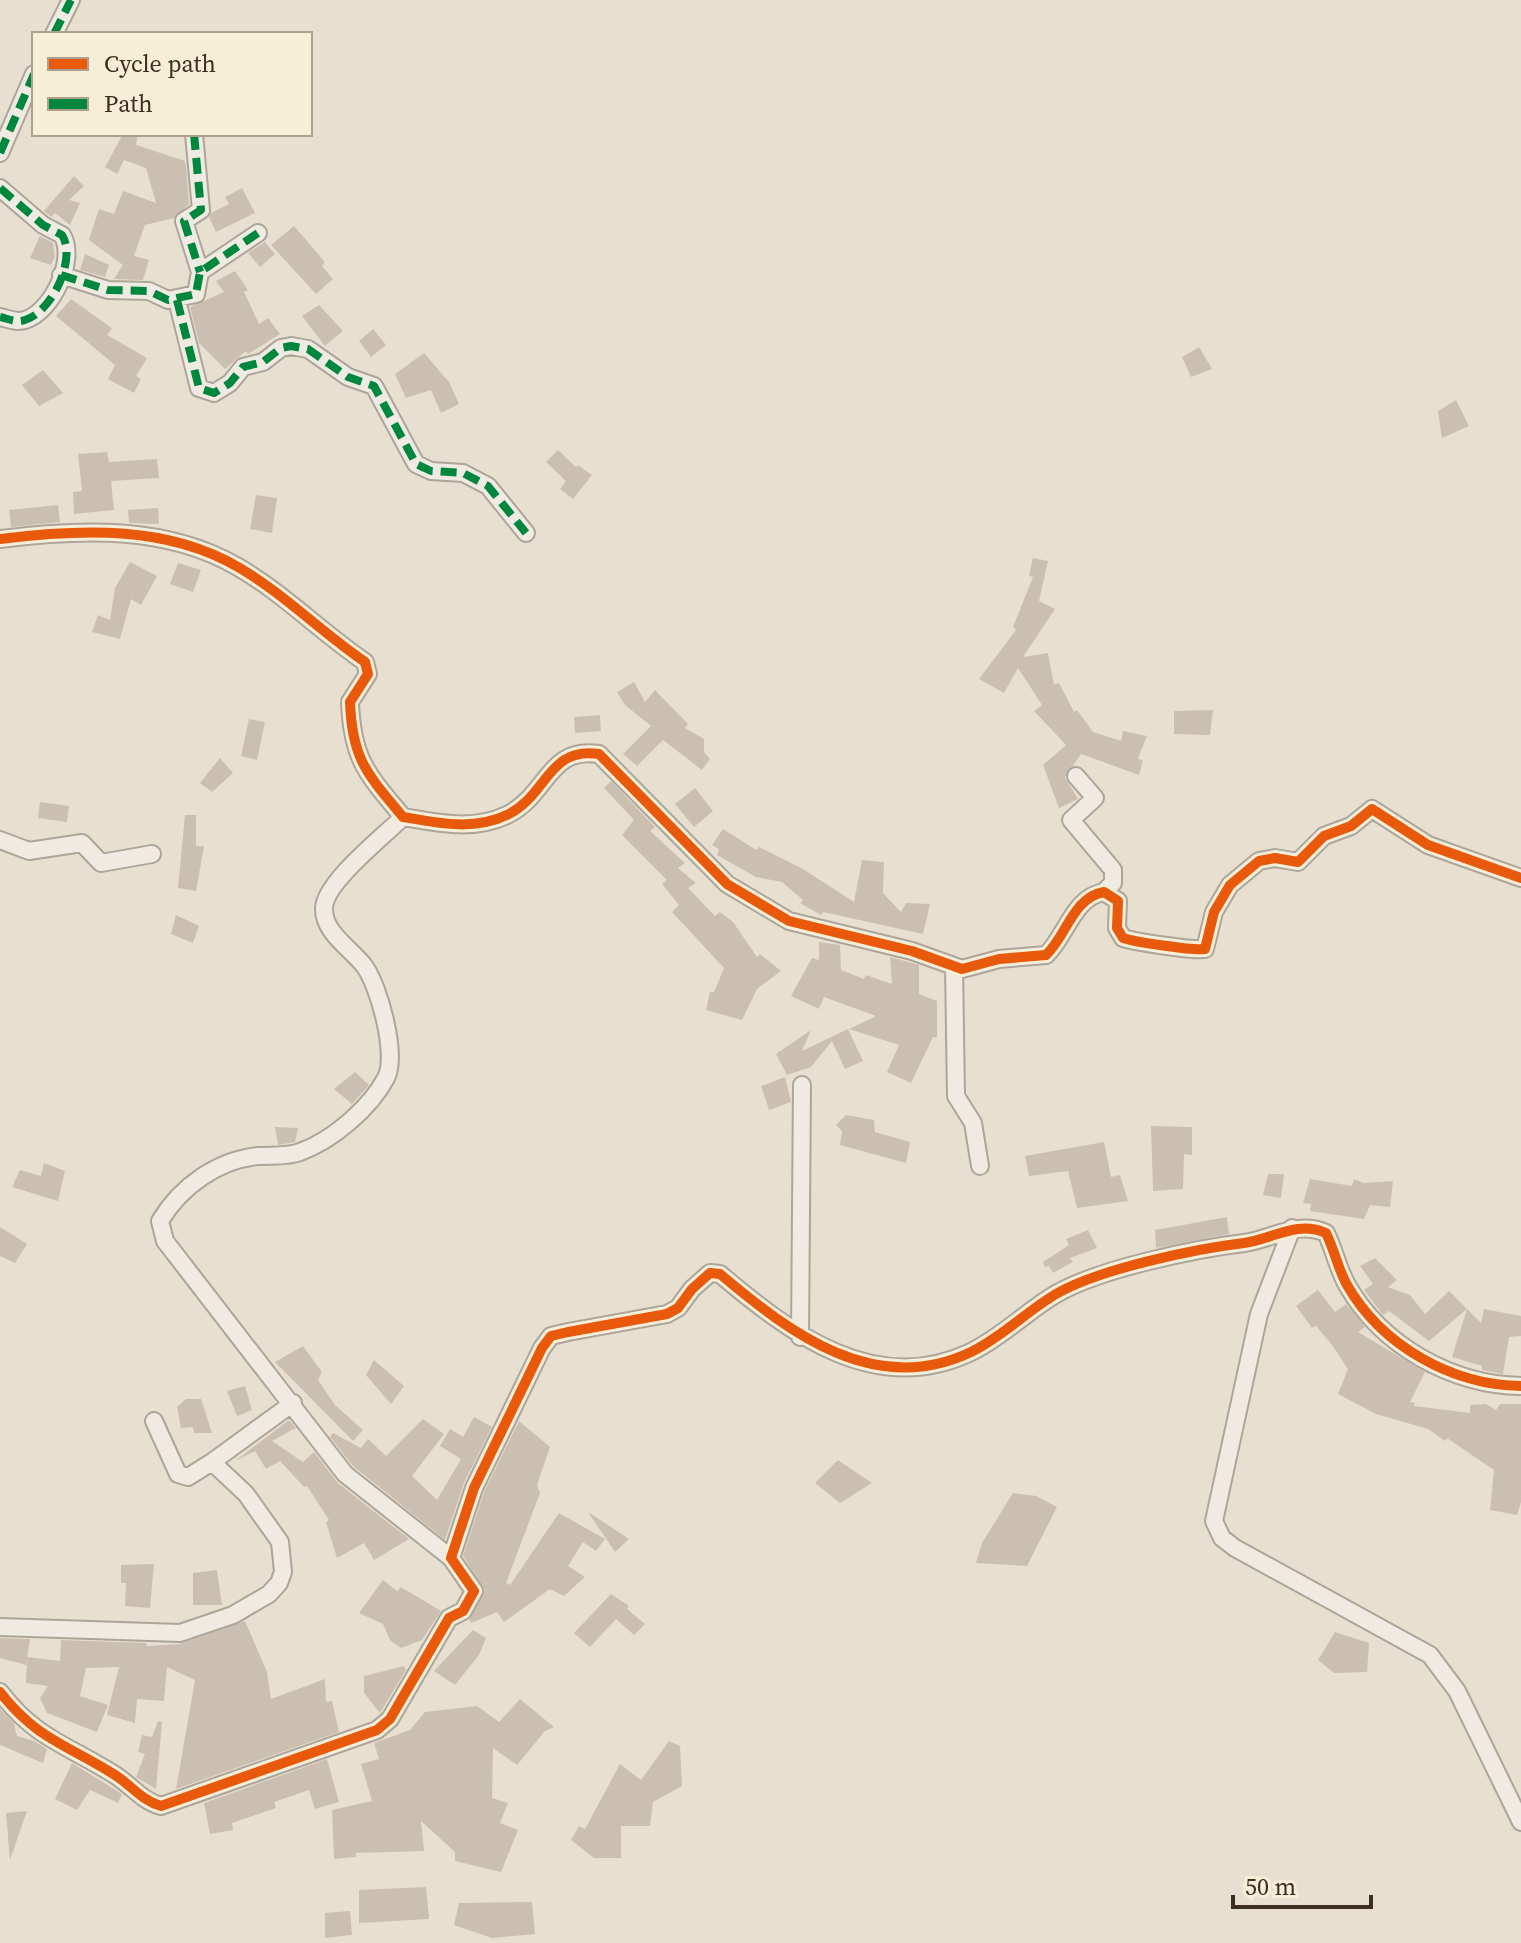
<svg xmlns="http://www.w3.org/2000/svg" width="1521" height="1943" font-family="'Source Serif 4',serif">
  <rect width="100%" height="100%" fill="#e7e0d1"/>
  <path fill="#cbbfb2" d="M123,134H138L136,145L185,161L186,166L189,204L174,218L145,225L134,256L149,260L143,280L114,279L123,265L89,240L99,209L114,214L123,191L156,203L146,168L124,160L117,174L105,167Z
    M74,176L84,186L69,200L80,203L70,225L55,213L51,217L44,211Z
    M242,188L255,213L216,232L209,217L211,213L229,204L225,197Z
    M294,226L325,262L322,266L333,279L316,294L271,245Z
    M40,236L53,243L55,257L51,265L30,258Z
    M265,242L275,254L260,267L248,253Z
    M85,254L109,265L105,277L80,270Z
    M235,271L248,290L244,292L259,324L268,318L280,334L248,354L246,351L225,369L199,343L190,307L224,292L216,281Z
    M71,299L112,328L107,335L147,358L136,376L141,379L134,393L108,379L115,365L56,316Z
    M319,305L343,331L325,346L302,316Z
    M373,329L386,345L371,357L359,341Z
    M1199,347L1212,369L1191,377L1182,357Z
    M424,353L449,382L459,404L441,413L431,390L406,398L395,374Z
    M43,370L63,393L39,406L22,385Z
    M1456,400L1469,426L1442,438L1438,411Z
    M558,450L576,467L578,465L592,475L573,499L560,489L566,481L546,462Z
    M107,452L109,462L157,459L159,478L111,481L114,510L74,514L73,492L82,491L78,454Z
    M256,495L277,498L272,533L250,529Z
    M58,505L60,522L11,527L9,510Z
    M158,508L159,524L129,523L128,510Z
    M1033,558L1048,561L1039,601L1055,609L1023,657L1048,653L1054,685L1059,683L1074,712L1077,710L1093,732L1121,741L1123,731L1147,736L1138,758L1143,761L1139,775L1081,754L1065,777L1078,799L1059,808L1043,765L1066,745L1034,711L1042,705L1018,668L1004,693L979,679L1016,630L1013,627L1033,577L1029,576Z
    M130,562L157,576L141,605L131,599L120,639L92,632L98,615L110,620L115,588Z
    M178,563L201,570L193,592L170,584Z
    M634,682L645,702L655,690L688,724L685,728L704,739V752L710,759L702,770L663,740L637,766L623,754L651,726L625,705L617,692Z
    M1213,710L1210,735L1174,734V711Z
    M600,715L601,731L575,733L574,717Z
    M249,719L265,722L257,760L241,756Z
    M220,758L233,773L212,792L200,783Z
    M611,781L655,827L650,831L685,863L678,868L696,883L688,888L715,916L720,912L733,922L757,957L760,954L781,971L757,989L742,1020L706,1010L710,992H714L724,968L672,912L679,905L662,884L667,880L622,835L634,820L604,788Z
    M695,788L713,811L694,827L675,804Z
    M40,802L69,806L67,822L38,818Z
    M185,815H196V846H204L196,891L178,888Z
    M723,829L756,850L759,847L803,869L854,902L862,860L884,862L883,893L901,912L906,903L930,904L923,934L823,912L821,915L800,903L803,900L782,882L756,877L717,855L719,849L712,845Z
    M176,915L199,926L193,943L171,934Z
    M819,942L840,945L841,970L864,979L866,975L892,984L890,957L919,965V994L937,1001V1037H933L911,1083L887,1072L899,1045L849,1029L876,1016L824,997L819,1009L791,996L812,958L819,960Z
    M848,1029L863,1061L845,1069L832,1041L811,1067L787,1075L776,1054L811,1030L802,1051Z
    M355,1072L369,1085L352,1104L334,1089Z
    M785,1077L791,1102L769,1110L761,1086Z
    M846,1115L874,1120L875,1132L910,1142L906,1163L840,1145L842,1131L836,1125Z
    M1151,1126L1192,1127V1155L1184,1154L1183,1189L1153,1191Z
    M275,1127L298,1128L295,1142L278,1145Z
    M1104,1142L1111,1177L1120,1175L1128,1201L1077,1208L1068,1171L1029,1176L1025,1156Z
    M44,1163L65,1171L58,1201L12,1187L20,1170L41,1176Z
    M1268,1174H1284L1281,1198L1263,1195Z
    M1310,1179L1352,1186L1354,1179L1364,1183L1393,1181L1390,1207L1370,1205L1364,1219L1310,1211L1311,1204L1303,1203Z
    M1227,1217L1229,1234L1156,1248L1155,1230Z
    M0,1227L27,1244L15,1263L0,1256Z
    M1088,1230L1097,1248L1070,1258L1073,1262L1053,1273L1049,1266L1045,1267L1043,1262L1069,1245L1066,1239Z
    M1375,1258L1397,1280L1388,1287L1410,1295L1425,1314L1449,1291L1481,1323L1484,1309L1521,1316V1336L1509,1337L1503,1374L1482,1370V1366L1452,1357L1467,1309L1429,1341L1389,1311L1383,1315L1364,1290L1373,1284L1360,1266Z
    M1318,1290L1335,1312L1346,1304L1365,1327L1358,1332L1425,1372L1410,1402L1415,1403L1414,1406L1470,1413V1405L1486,1404L1496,1410L1500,1404H1521V1502L1517,1515L1490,1510L1494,1470L1447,1438L1445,1441L1428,1429L1376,1414L1338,1394L1348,1369L1332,1345L1316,1326L1312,1328L1296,1306Z
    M303,1346L322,1372L318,1380L335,1405L363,1430L353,1441L275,1362Z
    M374,1360L404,1386L391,1404L366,1375Z
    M245,1386L252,1410L237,1416L227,1391Z
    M186,1399H201L212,1433H194L193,1427L181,1428L177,1407Z
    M474,1417L492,1427L464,1483L445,1540L353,1466L330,1437L333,1433L361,1448L368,1439L386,1456L423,1419L444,1434L412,1476L437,1500L461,1459L440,1446L450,1429L463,1437Z
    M289,1420L296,1428L272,1441L303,1462L314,1452L338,1483L409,1539L374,1560L364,1543L337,1558L326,1522L329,1520L307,1486L304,1487L280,1461L266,1469L255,1451L235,1461Z
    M519,1421L550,1447L537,1485L540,1493L506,1583L510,1585L559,1513L605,1539L596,1551L583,1542L568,1566L585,1577L564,1596L550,1589L504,1622L497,1612L471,1623L469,1620L485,1590L463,1556L484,1492Z
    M838,1460L872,1483L840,1503L815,1483Z
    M1013,1493L1036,1496L1057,1507L1027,1566L976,1563L982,1543Z
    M588,1512L629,1539L615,1552Z
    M154,1564L150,1608L125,1606L126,1583H121V1565Z
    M217,1570L222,1605H193V1573Z
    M383,1580L397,1591L401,1587L441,1611L422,1640L401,1648L390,1640L383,1624L359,1613Z
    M611,1594L629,1606L627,1609L645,1624L634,1635L616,1619L590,1647L574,1633Z
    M245,1621L267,1672L271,1699L325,1679L326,1702L332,1701L339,1732L176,1789L195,1680L167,1667L164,1701L137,1699L135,1723L107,1715L119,1667L86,1668L80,1696L108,1705L97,1732L47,1713L40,1698L48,1686L26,1683L27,1657L60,1661L61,1640L147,1643L146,1646L180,1644Z
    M473,1630L486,1638L479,1655L455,1685L434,1671Z
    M1335,1632L1369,1643L1367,1672L1334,1673L1318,1660Z
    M0,1638L30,1639L26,1665L0,1658Z
    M404,1666L406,1670L380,1713L364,1693V1676Z
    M520,1699L554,1727L545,1731L517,1765L493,1748L492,1798L508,1803L500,1823L518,1830L501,1872L455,1861V1852L421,1821L424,1851L356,1853V1857L334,1859L332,1810L372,1801L361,1764L379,1759L374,1743L410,1730L425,1712L477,1706L499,1722Z
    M0,1709L14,1723L17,1736L34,1741L47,1749L43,1763L0,1745Z
    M158,1721L162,1722L156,1789L136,1777L145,1754L138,1752L142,1735L152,1737Z
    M669,1741L680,1746L682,1786L653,1802L650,1826H621V1858H594L571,1840L579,1826L585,1829L620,1764L641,1780Z
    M327,1759L339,1802L315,1809L309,1790L274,1802L276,1808L232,1823L233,1830L210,1834L204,1803Z
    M72,1763L122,1794L118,1803L90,1790L77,1810L55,1799Z
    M27,1811L10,1860L6,1813Z
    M426,1887L429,1919L359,1923V1890Z
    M532,1902L535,1934L492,1938L454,1925L459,1903Z
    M350,1911L352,1935L325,1938V1913Z"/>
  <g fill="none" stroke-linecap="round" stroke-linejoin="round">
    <defs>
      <path id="street" d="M54,34L71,0
        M194,134L201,210L184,221L200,272
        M0,153L34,74
        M0,188L43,225L62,235C77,259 52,312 25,320C16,323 9,319 0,317
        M61,275L108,290L149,291L168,300L196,294L200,272L258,233
        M177,300L199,388L214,393L230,383L243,367L263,362L281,348L291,346L308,349L348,377L374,386L416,464L431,471L463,473L488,486L526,533
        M0,539C80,529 166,525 238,567C283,593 321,632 365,662L368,674L350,702C352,760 368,775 403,817C438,823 473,831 507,815C548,795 548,746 599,754L727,884L789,921L912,951L962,969L999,959L1046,955C1066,937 1073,897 1104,892L1118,901L1117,928L1123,938C1135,942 1195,951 1205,949L1214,912L1230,885L1259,861L1275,858L1298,862L1324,836L1351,826L1372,809L1428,845L1521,878
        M1076,776L1095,798L1071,820L1113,870V883L1104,892
        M403,817C384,836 325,882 324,908C323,933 352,949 365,967C379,987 398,1055 386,1078C370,1108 333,1140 300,1152C288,1157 271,1155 258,1156C218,1160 181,1186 160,1221L165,1241L345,1474L451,1558
        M0,840L29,851L82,843L101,863L152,854
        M954,966L956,1096L973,1123L980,1166
        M1292,1228L1259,1314L1214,1521L1222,1538L1235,1548L1430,1655L1457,1691L1521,1822
        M800,1337L802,1085
        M154,1421L178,1474L188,1477L212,1462
        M0,1627L180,1633L233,1615L269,1594L279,1583L283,1572L280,1542L246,1494L212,1462L293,1403
        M0,1692C36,1739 68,1745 115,1775C131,1785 142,1801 161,1806L377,1730L390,1719L449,1618L463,1611L474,1591L451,1558L474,1488L542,1348L551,1336L568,1332L667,1314L678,1308L692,1289L710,1273L720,1274C790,1333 875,1398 971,1352C1002,1337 1027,1311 1056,1294C1099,1269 1194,1249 1244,1243C1273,1239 1297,1220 1326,1233C1334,1249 1338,1269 1347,1285C1382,1346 1452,1385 1521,1386"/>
    </defs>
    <use href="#street" stroke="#ada599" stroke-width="20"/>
    <use href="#street" stroke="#efebe3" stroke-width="16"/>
    <path stroke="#00873e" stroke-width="8" stroke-dasharray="16 8" stroke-linecap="butt" d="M54,34L71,0
      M194,134L201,210L184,221L200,272
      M0,153L34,74
      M0,188L43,225L62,235C77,259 52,312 25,320C16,323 9,319 0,317
      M61,275L108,290L149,291L168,300L196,294L200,272L258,233
      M177,300L199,388L214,393L230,383L243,367L263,362L281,348L291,346L308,349L348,377L374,386L416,464L431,471L463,473L488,486L526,533"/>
    <defs>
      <path id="cycleway" d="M0,539C80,529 166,525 238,567C283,593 321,632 365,662L368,674L350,702C352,760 368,775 403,817C438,823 473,831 507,815C548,795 548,746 599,754L727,884L789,921L912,951L962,969L999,959L1046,955C1066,937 1073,897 1104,892L1118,901L1117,928L1123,938C1135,942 1195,951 1205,949L1214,912L1230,885L1259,861L1275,858L1298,862L1324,836L1351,826L1372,809L1428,845L1521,878
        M0,1692C36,1739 68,1745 115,1775C131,1785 142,1801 161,1806L377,1730L390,1719L449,1618L463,1611L474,1591L451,1558L474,1488L542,1348L551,1336L568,1332L667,1314L678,1308L692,1289L710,1273L720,1274C790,1333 875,1398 971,1352C1002,1337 1027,1311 1056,1294C1099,1269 1194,1249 1244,1243C1273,1239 1297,1220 1326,1233C1334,1249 1338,1269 1347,1285C1382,1346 1452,1385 1521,1386"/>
    </defs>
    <use href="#cycleway" stroke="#f7eed8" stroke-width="15"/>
    <use href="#cycleway" stroke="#e8590c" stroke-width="10"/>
  </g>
  <rect x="32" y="32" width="280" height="104" fill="#f7eed8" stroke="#ada18e" stroke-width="2"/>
  <rect x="48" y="58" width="40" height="12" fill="#e8590c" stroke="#ada18e" stroke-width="2"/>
  <text x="104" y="72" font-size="24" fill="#3d2e20">Cycle path</text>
  <rect x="48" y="98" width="40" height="12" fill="#00873e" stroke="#ada18e" stroke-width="2"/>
  <text x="104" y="112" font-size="24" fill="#3d2e20">Path</text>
  <path d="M1233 1895v12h138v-12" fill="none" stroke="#3d2e20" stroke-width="4"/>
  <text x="1245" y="1895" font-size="24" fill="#3d2e20" stroke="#f7eed8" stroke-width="6" paint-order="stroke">50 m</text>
</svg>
